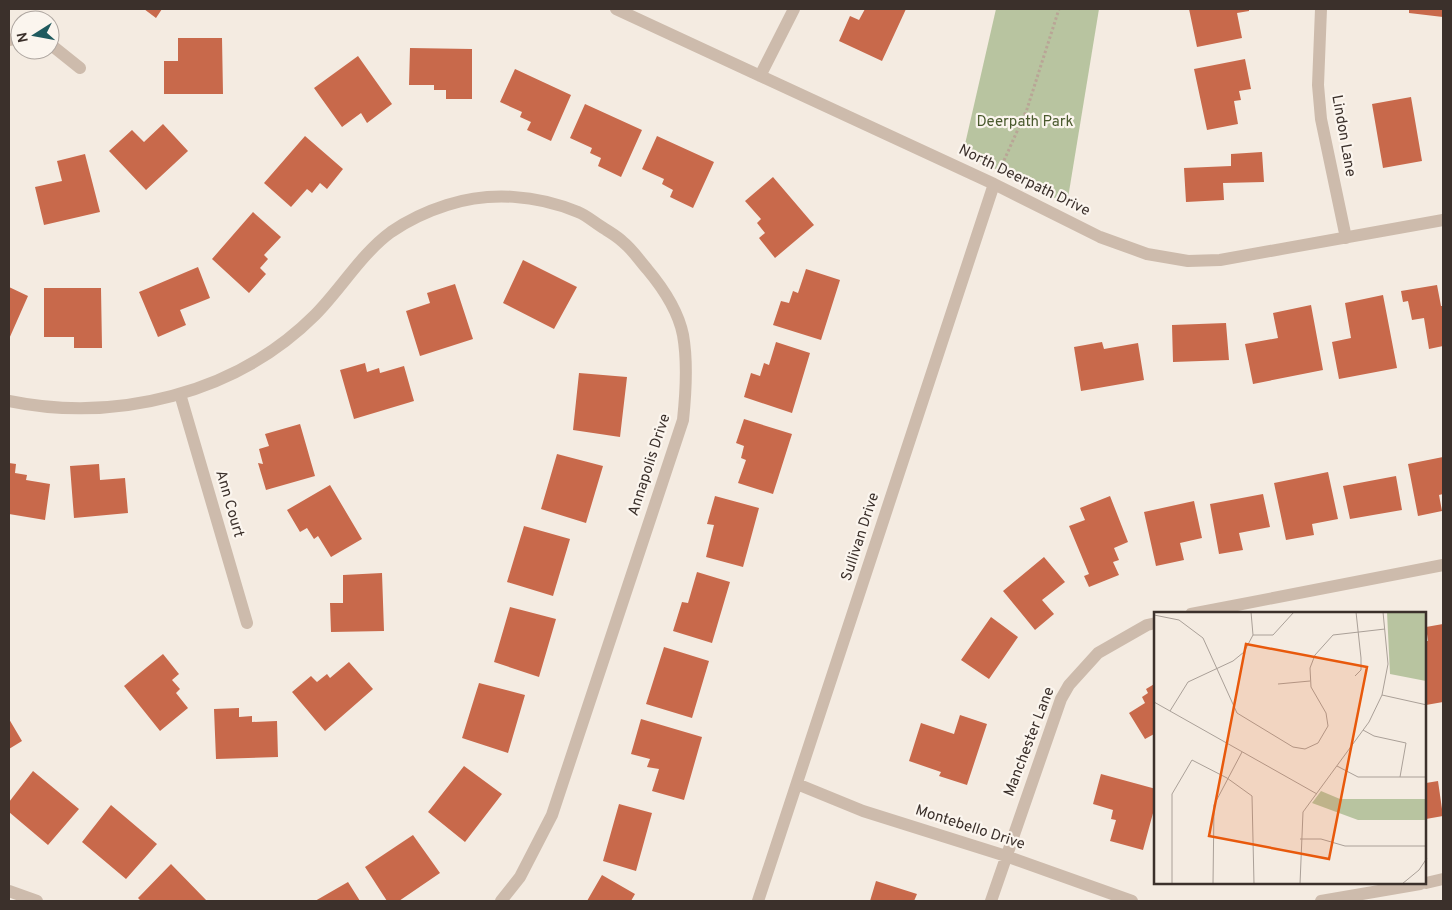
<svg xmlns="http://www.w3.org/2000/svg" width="1452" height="910" font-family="Overpass,sans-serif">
  <rect width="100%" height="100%" fill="#f4ebe1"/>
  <path fill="#b8c4a0" d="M996,9H1099L1067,204L963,153Z"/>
  <path fill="#c8694b" d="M144,9H162L156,18Z
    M865,9H906L882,61L839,41L850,16L859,20Z
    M1189,9H1249V11L1237,13L1242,38L1197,47Z
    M1409,9H1443V17L1409,13Z
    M178,38H222L223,94H164V61H178Z
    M410,48L472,49V99H446V90H434V85H409Z
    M358,56L392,104L367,123L361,113L342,127L314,88Z
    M1245,59L1251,89L1239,91L1241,100L1234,101L1238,124L1207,130L1194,69Z
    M515,69L571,95L551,141L527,130L531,122L520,117L522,112L500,102Z
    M1411,97L1422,161L1383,168L1372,104Z
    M585,104L642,130L621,177L598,166L601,158L590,153L592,148L570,138Z
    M163,124L188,151L146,190L109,151L132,130L144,142Z
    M305,136L343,169L327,189L320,183L312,193L307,189L291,207L264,183Z
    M657,136L714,162L693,208L670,197L673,190L662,184L664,179L642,169Z
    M1262,152L1264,182L1223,183L1224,200L1186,202L1184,168L1231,166V154Z
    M85,154L100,212L44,225L35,187L62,181L57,161Z
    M773,177L814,225L775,258L759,238L765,233L757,223L761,219L745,201Z
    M253,212L281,237L264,255L268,259L260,268L266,274L249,293L212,259Z
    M523,260L577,287L554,329L503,303Z
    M198,267L210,298L180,310L186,325L158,337L139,292Z
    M806,269L840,280L821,340L773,325L781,301L789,303L793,291L798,293Z
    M455,284L473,339L420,356L406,311L430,303L427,293Z
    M1437,285L1441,306H1443V346L1429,349L1424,318L1412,320L1408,301L1403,302L1401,291Z
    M9,287L28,296L9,339Z
    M44,288H101L102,348H74V337H44Z
    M1383,295L1397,368L1339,379L1332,342L1351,338L1345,303Z
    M1311,305L1323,370L1253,384L1245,344L1278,338L1273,313Z
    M1226,323L1229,360L1173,362L1172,325Z
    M776,342L810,353L792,413L744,397L751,373L760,376L764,363L769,365Z
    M1102,342L1104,349L1138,343L1144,380L1081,391L1074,347Z
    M365,363L367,372L379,368L380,373L404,366L414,401L354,419L340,370Z
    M579,373L627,377L620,437L573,430Z
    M744,419L792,434L773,494L738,483L746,460L741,458L744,446L736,443Z
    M300,424L315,476L266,490L258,463L263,464L259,449L269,446L265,434Z
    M557,454L603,466L586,523L541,509Z
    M1443,457V494L1439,495L1442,511L1418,516L1408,464Z
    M9,463L16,464L15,473L27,475L26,480L50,484L45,520L9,514Z
    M99,464L100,480L125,478L128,513L74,518L70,466Z
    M1328,472L1338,519L1312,524L1314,535L1286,540L1274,483Z
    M1396,476L1402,510L1350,519L1343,486Z
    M330,485L362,539L331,557L318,536L314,539L307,528L300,532L287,510Z
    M1263,494L1270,527L1239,533L1243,550L1219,554L1210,504Z
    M715,496L759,508L743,567L706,557L714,525L707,524Z
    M1110,496L1128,542L1114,548L1119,560L1113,562L1119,575L1089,587L1084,576L1089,574L1069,526L1085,520L1080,508Z
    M1194,501L1202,538L1180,543L1184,560L1156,566L1144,512Z
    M524,526L570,539L553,596L507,582Z
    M1044,557L1065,582L1042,600L1054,614L1035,630L1003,591Z
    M697,572L730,582L712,643L673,631L682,602L688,603Z
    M382,573L384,631L331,632L330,603H343V575Z
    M510,607L556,619L539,677L494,662Z
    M991,617L1018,637L989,679L961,660Z
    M1443,624V702L1426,705V641H1428L1426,627Z
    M664,647L709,661L692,718L646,704Z
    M163,654L179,674L172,680L180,689L176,693L188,708L160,731L124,686Z
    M349,662L373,689L325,731L292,692L311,676L317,682L327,674L330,678Z
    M479,683L525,695L508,753L462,738Z
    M1156,683V733L1145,739L1129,713L1145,703L1142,697L1148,693L1146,689Z
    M239,708V717L252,716V722L277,721L278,757L216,759L214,709Z
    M960,715L987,724L967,785L939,776L941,772L909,761L921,723L954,734Z
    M9,719L22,741L9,749Z
    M641,719L702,737L684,800L652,791L659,769L647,767L650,759L631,754Z
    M464,766L502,794L465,842L428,812Z
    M33,771L79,809L48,845L9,812V802Z
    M1101,774L1156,789V802L1143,850L1110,841L1116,820L1111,819L1113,810L1093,804Z
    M1438,781L1443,816L1426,819V783Z
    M619,804L652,813L636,871L603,861Z
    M111,805L157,844L126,879L82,842Z
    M413,835L440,873L399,901H387L365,867Z
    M171,864L207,901H141L138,898Z
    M602,875L635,894L631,901H587Z
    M876,881L917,894L914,901H870Z
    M348,882L360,901H315Z"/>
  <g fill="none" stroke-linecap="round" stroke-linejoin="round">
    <path stroke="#b9a596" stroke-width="3" stroke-dasharray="2.5 2.5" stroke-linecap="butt" d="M1002,165L1027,109L1059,9"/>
    <path stroke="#cdbbac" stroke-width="12" d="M616,9L994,184L1100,237L1147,254L1188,261L1220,260L1443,220
      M1321,9L1318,85L1321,119L1346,238
      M9,40L20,38
      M50,44L80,68
      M760,76L794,9
      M180,394L247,623
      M9,401C116,423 236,394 315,315C341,289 361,254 391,232C407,221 428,211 447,205C490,191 537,195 578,212C588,216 596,224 605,229C611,233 618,237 623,242C632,249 639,260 647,269C663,288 678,310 683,335C688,363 686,392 683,420L552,815L520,877L501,901
      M1191,614L1443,565
      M797,784L863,811L1006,856L1132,901
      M1426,883L1443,879
      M9,891L37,901
      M758,901L994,184
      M991,901L1061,699L1069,685L1098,653L1147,625L1156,623
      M1321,901L1420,884"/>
  </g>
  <g text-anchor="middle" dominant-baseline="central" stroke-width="4.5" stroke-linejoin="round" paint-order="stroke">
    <g font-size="15" fill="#4a5a2e" stroke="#fbf5ee">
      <text x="1025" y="122">Deerpath Park</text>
    </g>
    <g font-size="15" fill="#3b302b" stroke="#fbf5ee">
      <text transform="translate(1343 136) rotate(80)">Lindon Lane</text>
      <text transform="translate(1024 181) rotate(26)">North Deerpath Drive</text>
      <text transform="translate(650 465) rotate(-72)">Annapolis Drive</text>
      <text transform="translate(229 504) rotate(74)">Ann Court</text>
      <text transform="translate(861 537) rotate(-72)">Sullivan Drive</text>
      <text transform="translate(1030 742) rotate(-69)">Manchester Lane</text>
      <text transform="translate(970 828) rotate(18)">Montebello Drive</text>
    </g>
  </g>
  <g transform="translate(1154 612)">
    <rect width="272" height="272" fill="#f4ebe1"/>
    <path d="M233,0H272V69L236,62ZM167,179L186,187H272V208H204L158,191Z" fill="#b8c4a0"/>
    <path fill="none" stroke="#aaa098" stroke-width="1" d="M0,3L25,8L49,26L83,101L139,135L151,137L164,131L174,114L172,101L157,75L156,56L161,43L179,23L231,17M99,23H119L140,0M201,64L207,58V46L202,0M124,72L156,69M228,83L273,93M0,90L163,182M16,99L34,70L79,49L90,40L99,23L97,0M209,118L220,124L252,131L246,165M183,154L204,165H273M146,227H167L191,234H273M18,272V182L38,148L73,166L98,184L100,272M59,272L60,193L88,140M146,272L149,200L215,110L228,83L234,52L229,0M248,272L265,258L273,246"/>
    <path fill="#e8590c" fill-opacity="0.15" stroke="#e8590c" stroke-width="2.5" d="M92,32L213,55L175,247L55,224Z"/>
    <rect width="272" height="272" fill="none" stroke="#3b302b" stroke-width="2.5"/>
  </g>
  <rect width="1452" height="910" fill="none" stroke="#3b302b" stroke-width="20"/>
  <g transform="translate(35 35) rotate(259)"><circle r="24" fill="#fbf5ee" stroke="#aea6a0"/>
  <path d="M0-4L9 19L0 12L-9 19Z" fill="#1f5a5e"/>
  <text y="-8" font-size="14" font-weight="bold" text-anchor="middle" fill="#3b302b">N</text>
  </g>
</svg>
